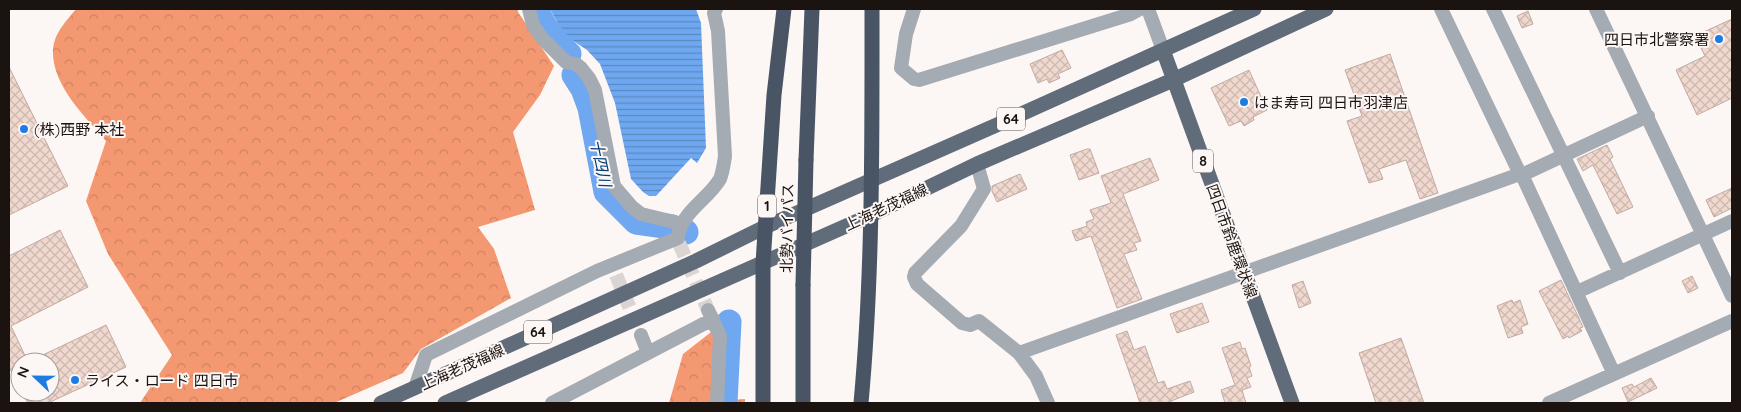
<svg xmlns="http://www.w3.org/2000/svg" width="1741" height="412" font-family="Quicksand,'Noto Sans JP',sans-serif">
  <defs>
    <pattern id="forest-crowns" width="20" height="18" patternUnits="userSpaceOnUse" patternTransform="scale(1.25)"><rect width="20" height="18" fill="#f39871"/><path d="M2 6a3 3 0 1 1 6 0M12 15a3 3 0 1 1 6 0" fill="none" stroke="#d08261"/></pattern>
    <pattern id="water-rules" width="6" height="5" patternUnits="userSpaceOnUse" patternTransform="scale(1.25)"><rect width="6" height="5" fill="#6fa8f0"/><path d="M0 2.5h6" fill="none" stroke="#5a88c1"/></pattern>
    <pattern id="building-cross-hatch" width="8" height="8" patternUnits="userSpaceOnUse" patternTransform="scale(1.25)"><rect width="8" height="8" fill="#f0d8ce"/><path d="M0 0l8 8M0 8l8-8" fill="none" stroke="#cdb8b0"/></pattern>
  </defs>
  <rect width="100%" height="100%" fill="#fcf7f5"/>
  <path fill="url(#forest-crowns)" d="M76,9H518V12L554,66L540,95L513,132L535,210L478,227L494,249L511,298L421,349L403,373L334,403H140L172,355L108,254L86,201L106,141C85,116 51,85 53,49C54,33 67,20 76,9Z
    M724,322L732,400L745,399V403H669L683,354Z"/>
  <path fill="url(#water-rules)" d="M550,9H696L701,23L706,148L697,163L691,158L656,196H649L643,192L631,179L615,103L600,64L587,50L569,38L559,26Z"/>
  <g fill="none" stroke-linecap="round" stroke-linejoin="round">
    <path stroke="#6fa8f0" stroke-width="25" d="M537,9C543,28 554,40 569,54
      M574,75L583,89L590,108L606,192L636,222L672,227L686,232
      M725,403L729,322"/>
  </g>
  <path fill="url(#building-cross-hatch)" stroke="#c2aba1" d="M1528,11L1533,24L1522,28L1517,16Z
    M1732,19V98L1697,115L1676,70L1705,56L1695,36Z
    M1062,50L1071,68L1058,74L1060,78L1049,83L1047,79L1038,83L1030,64Z
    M1390,54L1438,193L1420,199L1406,160L1379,169L1383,179L1369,183L1347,121L1362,116L1345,70Z
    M9,67L68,186L9,215Z
    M1249,70L1267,110L1253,117L1254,120L1244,126L1241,121L1229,126L1211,88Z
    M1607,145L1613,157L1610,159L1633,207L1617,214L1593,165L1583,171L1577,159Z
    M1087,149H1090L1099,173L1079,180L1070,155Z
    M1150,158L1159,180L1123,194L1141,241L1134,243L1137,250L1124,254L1142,299L1117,308L1091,236L1076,241L1072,231L1087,226L1086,222L1094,219L1090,210L1111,203L1101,176Z
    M1020,174L1027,189L997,202L992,191V186Z
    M1732,188V208L1714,217L1706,200Z
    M60,230L88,287L11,326L28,362L106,325L126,367L48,403H28L22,392H50V362H20V366L9,371V256Z
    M1692,276L1698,288L1688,293L1682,281Z
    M1561,280L1583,327L1580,328L1582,331L1569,338L1568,336L1563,339L1539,291Z
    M1303,281L1311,303L1299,308L1292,285Z
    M1512,300L1513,303L1520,300L1528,324L1521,327L1523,333L1508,338L1497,306Z
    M1202,303L1209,322L1177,333L1170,314Z
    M1127,331L1134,350L1145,346L1158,383L1164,381L1167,389L1190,381L1194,392L1171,401L1172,403H1140L1116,335Z
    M1401,338L1424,403H1376L1359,353Z
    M1240,342L1242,349L1245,348L1251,366L1249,367L1252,376L1247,378L1251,387L1242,390L1246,403H1225L1221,390L1235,385L1222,348Z
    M1651,378L1657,388L1628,402L1622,388L1632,384L1634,387Z"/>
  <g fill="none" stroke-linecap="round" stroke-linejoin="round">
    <path stroke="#dad5d3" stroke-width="14" stroke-dasharray="14 7" stroke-linecap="butt" d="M679,243L708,310
      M616,275L641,335"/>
    <path stroke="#a5abb3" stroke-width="14" d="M529,9L533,25L542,38L566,62L576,64L581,68L589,78L595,90L614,186L632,207L641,214L682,224
      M914,9L906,34L901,68L914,79L919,80L1131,14L1140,9
      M1148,9L1163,50
      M1441,9L1520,174
      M1493,9L1620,273
      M1596,9L1732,296
      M977,164L984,189L961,226L915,273L914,277L917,284L962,323L970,325L979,321L1019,353L1036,376L1048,403
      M1522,175L1614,374
      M679,232C685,210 709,198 720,179C723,171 724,163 725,156L718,31L714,13L716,9
      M1577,292L1732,221
      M708,310L720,336L717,403
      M641,335L648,353
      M1019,353L1520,174L1522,175L1648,116
      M415,388L426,355L597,271L678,238
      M552,403L713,319
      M1549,403L1732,321"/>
    <path stroke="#616c7a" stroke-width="15" d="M1163,50L1292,403
      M381,403L696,261L765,227L1008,120L1254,9
      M445,403L871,215L977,164L1173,80L1326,9"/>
    <path stroke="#495565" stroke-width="15" d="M806,160L812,9
      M763,403V263L774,95L784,9
      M803,403V285
      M861,403C873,272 872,140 872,9"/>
    <path stroke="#495565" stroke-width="15" d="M803,285L806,160"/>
  </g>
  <g fill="#1d7be4" stroke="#fcf7f5" stroke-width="2">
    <circle cx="1719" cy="39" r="5"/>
    <circle cx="1244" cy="102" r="5"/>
    <circle cx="24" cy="129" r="5"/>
    <circle cx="75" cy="380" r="5"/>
  </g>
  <g text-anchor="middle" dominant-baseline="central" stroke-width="4" stroke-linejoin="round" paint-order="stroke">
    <g fill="#fcf7f5" stroke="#5e5755" stroke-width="1">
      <rect x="997" y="107.5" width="28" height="23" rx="4"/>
      <rect x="1193" y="149.5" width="20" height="23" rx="4"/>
      <rect x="758" y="194.5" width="18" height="23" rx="4"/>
      <rect x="524" y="320.5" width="28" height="23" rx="4"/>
    </g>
    <g font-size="14" font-weight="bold" fill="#1b1310">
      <text x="1011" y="119">64</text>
      <text x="1203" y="161">8</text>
      <text x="767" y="206">1</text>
      <text x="538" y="332">64</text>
    </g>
    <g font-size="15" fill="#1b1310" stroke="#fcf7f5" text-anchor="start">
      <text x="1709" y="39" text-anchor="end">四日市北警察署</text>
      <text x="1254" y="102">はま寿司 四日市羽津店</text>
      <text x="34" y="129">(株)西野 本社</text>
      <text x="85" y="380">ライス・ロード 四日市</text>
    </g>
    <g font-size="15" fill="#1b1310" stroke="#fcf7f5">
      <text transform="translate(886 207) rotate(-25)">上海老茂福線</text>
      <text transform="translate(787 228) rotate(-89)">北勢バイパス</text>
      <text transform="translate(1232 241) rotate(70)">四日市鈴鹿環状線</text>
      <text transform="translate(462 367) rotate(-24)">上海老茂福線</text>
    </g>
    <g font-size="16" font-style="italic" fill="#003b7a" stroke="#fcf7f5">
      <text transform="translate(601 163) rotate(78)">十四川</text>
    </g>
  </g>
  <rect width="1741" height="412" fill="none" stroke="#1b1310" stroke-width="20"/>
  <g transform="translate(35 377) rotate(292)"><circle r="24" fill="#fcf7f5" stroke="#a29c99"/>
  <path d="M0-4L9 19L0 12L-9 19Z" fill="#1d7be4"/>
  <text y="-8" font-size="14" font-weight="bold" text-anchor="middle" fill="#1b1310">N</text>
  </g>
</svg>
